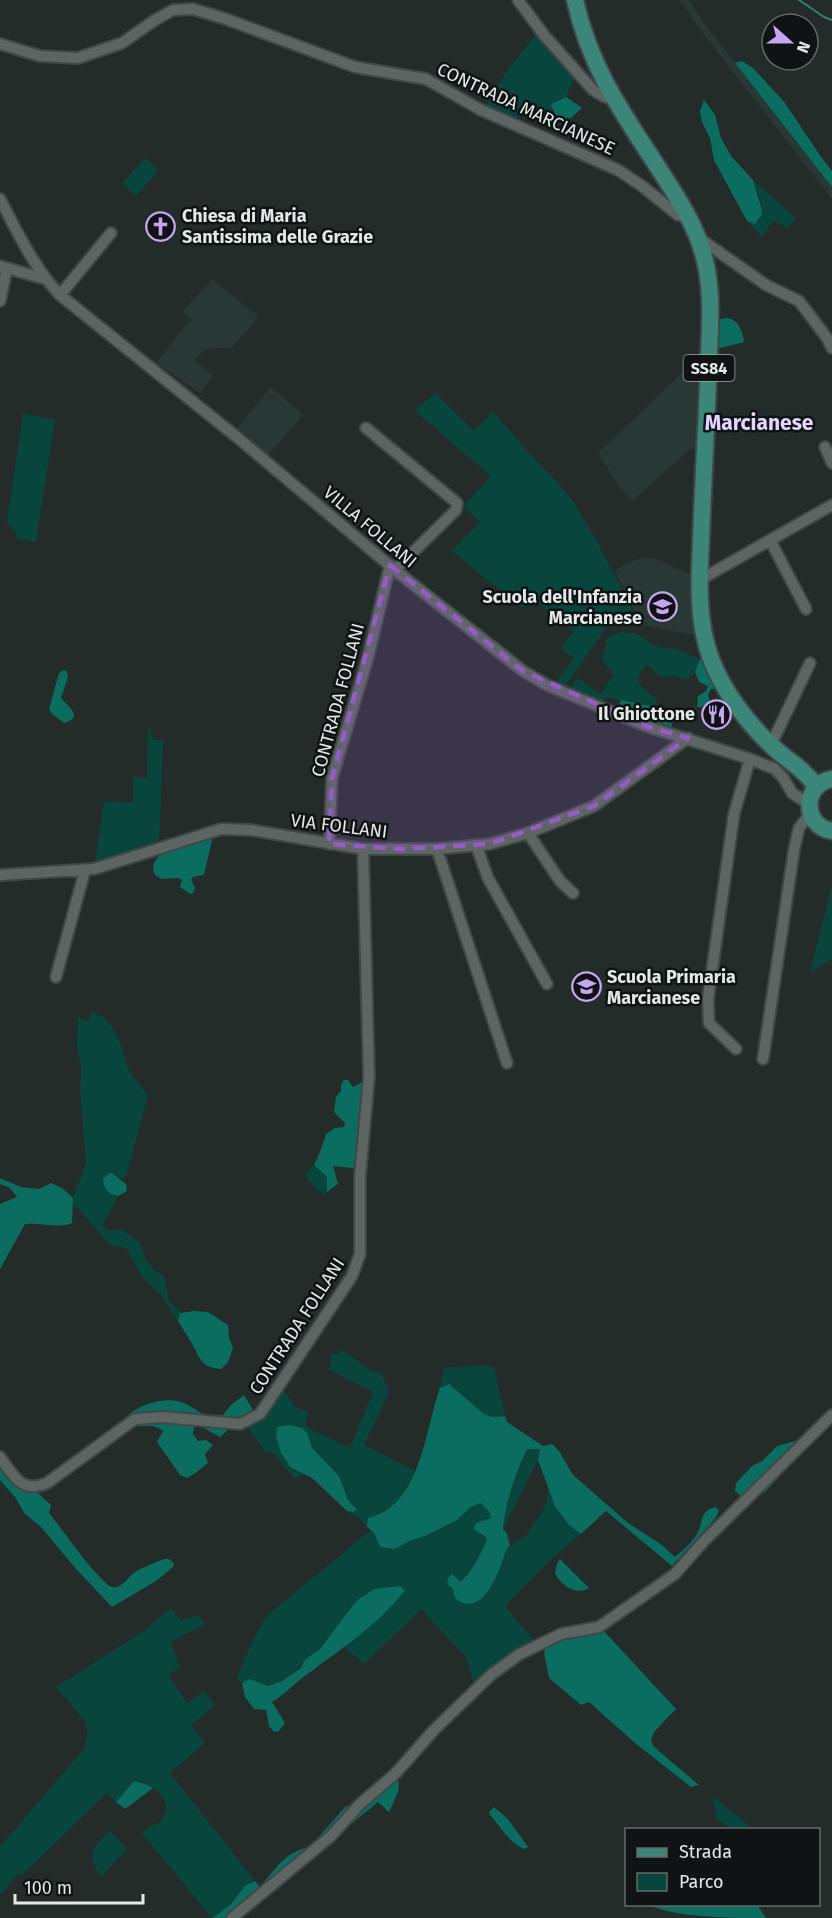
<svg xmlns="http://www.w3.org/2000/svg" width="832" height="1918" font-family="'Fira Sans',sans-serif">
  <rect width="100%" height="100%" fill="#242c2a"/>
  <path fill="#293835" d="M680,0H689L704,23L832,187V199L698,27Z
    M212,279L259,317L232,347L205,349L195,360L213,376L200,393L156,363L190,320L183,311Z
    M700,356L699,449H690L632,501L621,489L598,453Z
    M271,387L303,415L268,455L237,428Z
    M642,558L656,559L693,575L699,636L641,625L615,571L623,565Z"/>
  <path fill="#08463d" d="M538,32L575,76L566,97L558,100L551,106L552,111L547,112L544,117L526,108L518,119L486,105L509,68Z
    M145,158L159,170L136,196L122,183Z
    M753,180L796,218L787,228L773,220L762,237L747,221L755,223C769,212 758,194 753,180Z
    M435,393L474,431L493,412L529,453L558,483L574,503L595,538L632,609L606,628L565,686L556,682L574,659L561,648L574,631L532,598L522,608L452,551L480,522L464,506L491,476L415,411Z
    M23,414L55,419L36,542L17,539L16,533L7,522Z
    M623,632L635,633L658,647L677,649L700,659C687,692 686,672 661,677L646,665L638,676L639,684L656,699L658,706L655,707L606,697L603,701L570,688L577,678L601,694L614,674L602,660L607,644L604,641L612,635Z
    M148,729H151V734L154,740H163L159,846L95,864L104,801L133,803V777L147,778Z
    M832,886V959L810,972Z
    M91,1012C117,1018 120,1048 129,1069C133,1078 142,1087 148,1096L126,1176L122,1179L112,1173L108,1174L113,1195L118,1196L102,1226L110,1231L123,1230L139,1242L146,1260L153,1269L164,1276L169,1301L180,1312L178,1321L161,1295L142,1276L127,1249L119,1246H113L107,1242L78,1208L73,1206V1198L86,1163L80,1091L81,1068L77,1048L78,1018L89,1021Z
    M314,1165L327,1177V1192L325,1195L313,1186L305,1175Z
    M341,1349L371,1371L381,1372L389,1392L364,1445L415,1471C406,1492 392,1513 369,1518L367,1527L360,1519L347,1511L353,1512L356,1510L348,1500L339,1476L312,1448L307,1433L290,1425L277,1427C276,1440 280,1457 289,1466C292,1470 299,1472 303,1474L295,1479L271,1451L266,1453L245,1424L281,1386L295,1407L309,1412L305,1422L308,1428L350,1448L373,1392L328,1369L331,1364V1354H339Z
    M484,1365L494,1367L505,1416L492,1417L484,1414L449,1384L440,1388L444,1368Z
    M534,1448L540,1449L538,1460L503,1529C507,1501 515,1475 527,1449Z
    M549,1485L569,1525L581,1534L555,1555L505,1606L536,1643L474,1686L466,1657L421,1609L364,1664L344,1646L387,1610L353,1605C344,1624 290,1687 267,1685C261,1685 255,1681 249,1679L242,1683L237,1679C245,1656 255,1632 270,1613L371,1530L380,1547L394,1549L412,1540L425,1536L457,1520L471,1507L480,1503L489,1511L491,1518L488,1520L482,1535L487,1538C485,1547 467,1578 460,1581L455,1578L473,1603L492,1586L506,1550L528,1534L533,1524L540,1516L547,1500Z
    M171,1608L181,1621L197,1615L206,1624L171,1642L180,1668L168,1675L187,1703L204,1691L215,1705L191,1725L205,1743L170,1773L255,1881C237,1890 231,1909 212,1918L142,1833L150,1826L161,1822C175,1800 156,1784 134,1781L116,1802L107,1793L22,1875L18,1873L0,1895V1847L83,1750C87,1739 90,1732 84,1720L56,1687L141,1633Z
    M712,1796L753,1829H732L717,1819Z
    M110,1831L127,1849L102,1876C84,1856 93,1846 110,1831Z"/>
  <path fill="#0a6d5f" d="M742,61L753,68L785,103L819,154L832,171V187L735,63Z
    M566,97L582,108L571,118L559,121L551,106L553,103Z
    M704,100L715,115L721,138L731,156L753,180L762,210L761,216L755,224L747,221L714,160L710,138L702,122L700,111Z
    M725,318C738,318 743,331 744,342L716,349L718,320Z
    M700,659L705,660L719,689H711L708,695L710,701L701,707H697L698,696L706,691L708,686L699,682L695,672Z
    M64,670L67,672L68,677L61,698C67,706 85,717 64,723L52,714L49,709L59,673Z
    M621,700L655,707L658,706L669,714L672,725L669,728L617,708Z
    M213,836L204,875L193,877L191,880L195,888L193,893L190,894L180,887L182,880L178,878L162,879L155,875L153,870L154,863L162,851L183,843L190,844Z
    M368,1079L371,1125L363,1165L352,1168L333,1166L338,1184L327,1192V1177L314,1165C317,1161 325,1139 326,1134L335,1128L344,1127L345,1123L334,1112L336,1097L341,1091V1085L344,1080H348L353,1087Z
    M112,1173L126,1184L127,1191L118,1196C108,1194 104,1189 103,1179L108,1174Z
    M0,1178L21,1187L39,1189L51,1183L62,1188L73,1198L72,1223C58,1229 41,1222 25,1224L0,1269V1204L17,1197L10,1188L0,1184Z
    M194,1311L208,1312L228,1325L229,1338L233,1348L228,1362L221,1369C199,1367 201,1358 191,1342C187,1335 182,1328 178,1321L180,1313Z
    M449,1384L484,1414L492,1417L505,1416L507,1422L543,1446L552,1444L559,1451L573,1475L628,1523L662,1545L675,1557C682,1551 694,1541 698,1532C703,1521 701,1509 716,1507L719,1511L715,1519L672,1566L606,1511L581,1534L569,1525L555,1506L538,1460L540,1449H527C515,1474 506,1501 503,1529L507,1534L510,1546L506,1550C501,1566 487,1610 464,1603C456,1601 454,1597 453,1589L447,1584L449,1577L452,1574L460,1581C468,1578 485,1548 487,1538L474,1529L476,1523L491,1518L489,1511L480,1503L471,1507L457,1520L425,1536L412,1540L394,1549L380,1547L374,1533L367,1527L368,1518C421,1506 425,1429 440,1388Z
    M244,1395L254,1412L236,1418L230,1428L220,1437L200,1426L194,1427L193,1434L198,1441L206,1440L213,1445L205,1454L208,1463L197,1472L187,1478L180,1475L157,1442L163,1431C149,1420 141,1432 127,1422L129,1414C142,1404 167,1396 184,1403C200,1410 203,1420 223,1415L231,1405Z
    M290,1425L302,1428L307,1433L312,1448L339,1476L348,1500L357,1510L353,1512L347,1511L312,1478L290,1467L281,1453L276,1436L277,1427Z
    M795,1441L796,1455L779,1477L765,1492L754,1496L742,1497L735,1491L736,1483L752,1466L762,1461L777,1446Z
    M0,1454L5,1463L51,1505L49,1513C59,1525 100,1584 112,1587C122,1589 128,1577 135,1572C137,1570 161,1560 164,1559C169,1558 169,1559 173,1562L174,1566L156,1581L112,1607L77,1570L41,1527L25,1514L15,1497L0,1480Z
    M560,1559L589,1588C575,1596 561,1585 555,1573L557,1563Z
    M400,1586L405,1590C378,1626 336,1652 301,1679C291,1686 283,1696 272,1702L285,1723L278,1732L273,1731L269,1726L266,1710L254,1709L245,1697L242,1683L249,1679L268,1686L282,1681L301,1668L305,1660L320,1649L353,1605L360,1598L375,1589Z
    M602,1629L676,1709L654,1732L651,1741L654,1747L699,1785L691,1787L635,1743L589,1702L581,1705L549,1678L544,1652L548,1644L556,1641Z
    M395,1778L399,1783L398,1792L389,1812L378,1802L322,1848L312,1860L294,1872L281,1887L261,1902L237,1918H213L231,1904L245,1886L255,1881L260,1887C275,1869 286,1851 310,1847L345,1807L358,1804Z
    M134,1781L145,1784L153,1788L125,1809L116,1802Z
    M494,1807L508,1819L528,1847L524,1849C509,1843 501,1827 490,1815L489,1812Z
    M649,1905H757L766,1918C732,1918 678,1918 649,1905Z"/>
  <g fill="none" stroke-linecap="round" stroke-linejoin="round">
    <path stroke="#2c8273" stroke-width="2" d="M799,0L824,17L832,20"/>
    <defs>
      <path id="street" d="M518,0L544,35L593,90L605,97L615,99
        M0,44L40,56L78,58L122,43L155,20L173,10L193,9L226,19L355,67L426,79L481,110L618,170L642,186L678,215L688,217
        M0,199C18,233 34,268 60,295L238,438L395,570L523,671L547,685L646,726L750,759L775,769L784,779L792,793L809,804
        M699,238L766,285L799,301L827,338L832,348
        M0,266L45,279
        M60,295L111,233
        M0,301L7,268
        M366,428L457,503L456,510L395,570
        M825,447L832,463
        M770,540L806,609
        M699,577H705L832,505
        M771,745L810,663
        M528,833L560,881L573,893
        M329,844L332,778L368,657L390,565
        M476,845L488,878L547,984
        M437,849L507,1063
        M0,875L94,869L221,829L251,830L363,849H437L490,844L528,833L594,806L688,738
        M56,977L85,870
        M736,1049L709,1023L708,999L734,814L750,759
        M763,1059L794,850L799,828L810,814
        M0,1457C14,1476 21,1494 47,1483L135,1419L162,1417L240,1424L260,1414L352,1276L360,1254V1176L369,1077L363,849
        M232,1918L331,1836L360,1804L395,1774L434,1730L492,1674L520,1654L561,1634L599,1627L675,1574L704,1541L832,1415"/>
      <path id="primary" d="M575,0C590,68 622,112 659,169C677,197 696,225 704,257C713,290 710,323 709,356C707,418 703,480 701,542C699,581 697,622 711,659C723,691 748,724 773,747C789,762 802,767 816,786
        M832,779C802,784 802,826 832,831"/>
    </defs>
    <use href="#street" stroke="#414746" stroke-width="14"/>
    <use href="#primary" stroke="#414746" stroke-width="20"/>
    <use href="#street" stroke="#5d6563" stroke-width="10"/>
    <use href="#primary" stroke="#3b8579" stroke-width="16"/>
  </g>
  <path fill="#955bc9" fill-opacity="0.2" stroke="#955bc9" stroke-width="4.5" stroke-dasharray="12 8" stroke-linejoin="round" d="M390,565L523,671L646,726L688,738L594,806L490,844L401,849L329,844L332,778Z"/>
  <defs>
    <symbol id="church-ring" viewBox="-11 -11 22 22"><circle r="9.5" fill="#101313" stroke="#c6a6f0" stroke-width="1.5"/><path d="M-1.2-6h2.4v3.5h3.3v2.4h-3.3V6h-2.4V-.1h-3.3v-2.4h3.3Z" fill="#c6a6f0"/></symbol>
    <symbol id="school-ring" viewBox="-11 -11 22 22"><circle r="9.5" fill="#101313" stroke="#c6a6f0" stroke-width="1.5"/><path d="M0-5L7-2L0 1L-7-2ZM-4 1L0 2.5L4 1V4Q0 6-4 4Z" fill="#c6a6f0"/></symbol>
    <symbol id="restaurant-ring" viewBox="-11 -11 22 22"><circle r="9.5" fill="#101313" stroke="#c6a6f0" stroke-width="1.5"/><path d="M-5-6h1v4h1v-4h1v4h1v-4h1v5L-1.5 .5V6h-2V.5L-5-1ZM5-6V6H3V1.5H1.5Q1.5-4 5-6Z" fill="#c6a6f0"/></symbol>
  </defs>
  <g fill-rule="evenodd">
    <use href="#church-ring" x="144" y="210" width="33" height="33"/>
    <use href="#school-ring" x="646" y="590" width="33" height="33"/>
    <use href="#restaurant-ring" x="700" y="698" width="33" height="33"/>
    <use href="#school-ring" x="570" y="970" width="33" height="33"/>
  </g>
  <g text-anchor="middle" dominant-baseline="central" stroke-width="5" stroke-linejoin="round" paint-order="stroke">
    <rect fill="#101313" stroke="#a4a8a7" stroke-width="1.5" x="683.5" y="355" width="51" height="26" rx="4.5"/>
    <g font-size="16" font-weight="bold" fill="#e4e8e7">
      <text x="709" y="368">SS84</text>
    </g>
    <g font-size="18" fill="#e4e8e7" stroke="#101313">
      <text transform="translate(526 109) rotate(25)">CONTRADA MARCIANESE</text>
      <text transform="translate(370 527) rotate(40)">VILLA FOLLANI</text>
      <text transform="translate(338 700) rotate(-75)">CONTRADA FOLLANI</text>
      <text transform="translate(339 826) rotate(7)">VIA FOLLANI</text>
      <text transform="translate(297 1326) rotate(-57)">CONTRADA FOLLANI</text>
    </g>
    <g font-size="18" font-weight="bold" fill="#e4e8e7" stroke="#101313" text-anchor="start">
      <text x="182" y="216">Chiesa di Maria<tspan x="182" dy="21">Santissima delle Grazie</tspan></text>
      <text x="642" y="597" text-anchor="end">Scuola dell'Infanzia<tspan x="642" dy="21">Marcianese</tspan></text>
      <text x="695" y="714" text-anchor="end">Il Ghiottone</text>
      <text x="607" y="977">Scuola Primaria<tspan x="607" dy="21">Marcianese</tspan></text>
    </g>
    <g font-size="21" font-weight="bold" fill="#e5d4ff" stroke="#101313">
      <text x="759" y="423">Marcianese</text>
    </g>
  </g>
  <rect x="625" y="1828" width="195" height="78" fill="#101313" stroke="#656868" stroke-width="1.5"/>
  <rect x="637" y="1848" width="30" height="9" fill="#3b8579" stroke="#656868" stroke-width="1.5"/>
  <text x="679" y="1858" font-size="18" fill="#e4e8e7">Strada</text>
  <rect x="637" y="1873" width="30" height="18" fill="#08463d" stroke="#656868" stroke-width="1.5"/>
  <text x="679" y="1888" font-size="18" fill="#e4e8e7">Parco</text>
  <g transform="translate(790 42) rotate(111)"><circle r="28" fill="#101313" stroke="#656868" stroke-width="1.5"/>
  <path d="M0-4.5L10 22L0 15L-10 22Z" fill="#c6a6f0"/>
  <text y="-9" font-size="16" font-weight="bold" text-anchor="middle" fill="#e4e8e7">N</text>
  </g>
  <path d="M15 1894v9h128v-9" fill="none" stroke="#e4e8e7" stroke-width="3"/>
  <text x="24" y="1894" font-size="18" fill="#e4e8e7" stroke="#101313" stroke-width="4.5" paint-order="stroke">100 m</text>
</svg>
